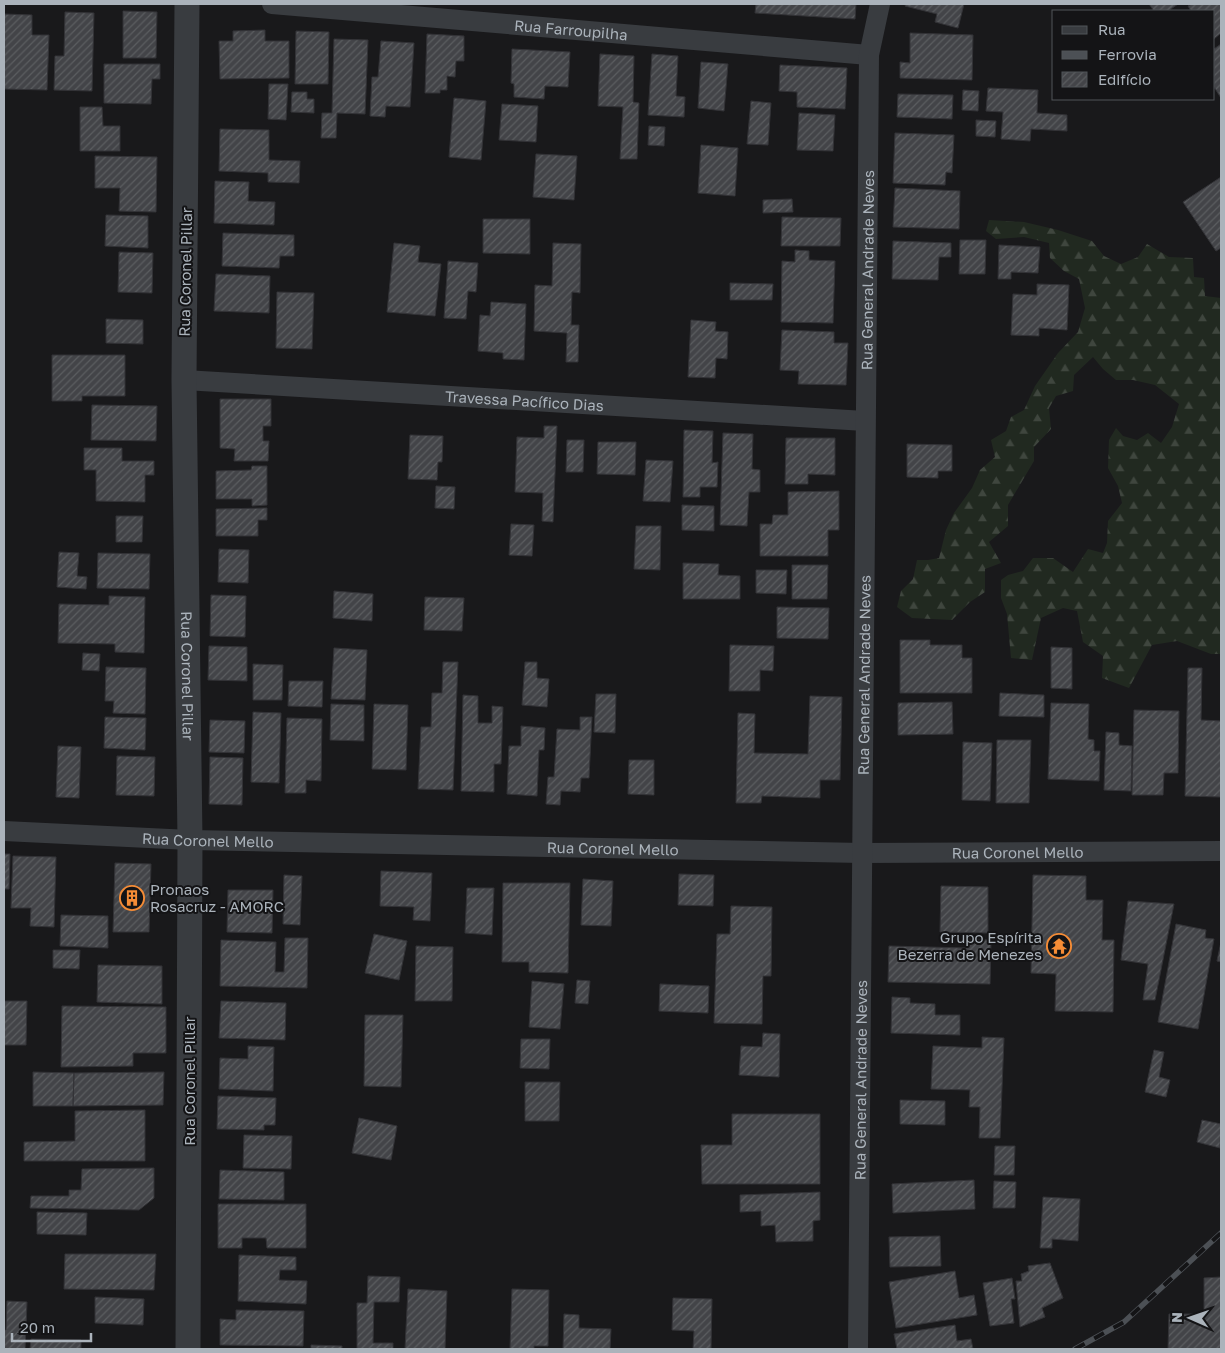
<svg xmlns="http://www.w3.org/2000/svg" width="1225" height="1353" font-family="'Golos Text',sans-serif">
  <defs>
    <pattern id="forest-firs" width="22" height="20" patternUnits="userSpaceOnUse" patternTransform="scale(1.25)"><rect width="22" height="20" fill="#212920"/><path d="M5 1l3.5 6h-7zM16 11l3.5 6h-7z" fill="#3f463e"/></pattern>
    <pattern id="building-hatch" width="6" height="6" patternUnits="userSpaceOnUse" patternTransform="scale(1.25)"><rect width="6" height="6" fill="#434448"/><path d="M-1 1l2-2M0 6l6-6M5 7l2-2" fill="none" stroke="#5b5d60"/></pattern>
  </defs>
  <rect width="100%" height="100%" fill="#19191b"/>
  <path fill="url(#forest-firs)" d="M989,220L1024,222L1058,230L1092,241L1104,256L1121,264L1138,257L1147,244L1169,257L1193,258L1194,277L1204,278L1205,296L1221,298V654H1211L1177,641L1152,645L1129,688L1102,678L1103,656L1083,642L1077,611L1063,608L1041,618L1032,660L1011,658L1007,614L1001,598V580L1008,575L1023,571L1033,558H1053L1073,572L1088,549L1103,553L1107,543L1108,521L1122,503L1118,486L1108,468L1109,440L1116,428L1123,436L1137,440L1148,433L1161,443L1172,427L1179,404L1155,385L1133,380H1116L1103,369L1093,357L1074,375L1073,391L1056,396L1049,408L1051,429L1034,447V461L1008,505V526L989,542L1001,563L985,569V592L970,602L952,620L912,618L897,607L901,591L913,579L917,560H928L939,558L946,530L954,513L972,488L980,470L995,457L991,440L1006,431L1011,417L1024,410L1035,386L1058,353L1078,332L1085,308L1079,279L1064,271L1050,258L1049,243L1024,237L996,239L986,231Z"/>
  <path fill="url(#building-hatch)" stroke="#333337" d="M756,4H856L855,19L755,13Z
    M906,4H964L958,28L935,22L937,14L905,6Z
    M1149,4H1178L1168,11H1154Z
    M1192,4H1221V33L1214,39V11H1191L1188,6Z
    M123,11L157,12L156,58H123Z
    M65,12L94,13L92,91L54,90L55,56H64Z
    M4,14L32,15V35H49L47,90L4,89Z
    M265,30V41H289V78L220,79L219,41H233V31Z
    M296,31L329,32L328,84H295Z
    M910,33L973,35L972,80L900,78V62L910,63Z
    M427,34L464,36V61H456L455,77L447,76V90H440V93H425Z
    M334,39L368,40L365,114L337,113L336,138H321L322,113H332Z
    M381,41L414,43L410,107L386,106L385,117L370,116L372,77H378Z
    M1221,44V98L1214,87V49Z
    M512,49L570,52L568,87L545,86L544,99L514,97V84L511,83Z
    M600,54L634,56L633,102L639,103L637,159H620L623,107L598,106Z
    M652,54L678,56L676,96L685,97L684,117L648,115Z
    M701,62L728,64L724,111L698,108Z
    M104,64H160V79H152L151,104L104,103Z
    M780,65L847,68L845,109L797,107V92L779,91Z
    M269,84H288L286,120L268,119Z
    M988,88L1038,90L1037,113L1067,115V131L1031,129L1030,141L1001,139L1003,112L986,111Z
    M963,90L979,91L978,111L962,110Z
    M292,92H307V99H314V113L291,112Z
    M898,94L953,95L952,119L897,117Z
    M454,98L486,101L481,160L449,157Z
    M751,101L771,103L768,145L747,144Z
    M502,104L538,106L536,142L499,140Z
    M80,107H102L103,126H120V151H80Z
    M799,113L835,115L833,151L797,150Z
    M976,120L996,121L995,137L976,136Z
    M649,126L665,127L664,146L648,145Z
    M220,129L269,130V160L300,161L299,183L268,182V173L219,171Z
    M895,133L954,135L952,173L946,172L945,185L893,183Z
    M701,145L738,148L735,196L698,193Z
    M536,154L577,156L574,200L533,197Z
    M95,156L157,157L156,212L119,211L120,188H95Z
    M1221,177V248L1216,251L1183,202Z
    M215,181L249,182L248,201L275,202L274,225L214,223Z
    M895,188L960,191L959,229L893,227Z
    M792,199L793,212L763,213V200Z
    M106,215L148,216V248L105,246Z
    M782,217L841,218L840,246H781Z
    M483,219H530V254L483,253Z
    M223,233L294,235V256H280L279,268L222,266Z
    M960,240H986L985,274H959Z
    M893,241L951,243V257H939L938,280L892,279Z
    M394,243L420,246L418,262L441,264L435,316L387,312Z
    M553,243L581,244L580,293L572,292L571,325H579L578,362H566L567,333L534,331L535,285L552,286Z
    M999,245L1040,247L1038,273L1011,272V279H998Z
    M795,250L809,251V260L835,261L833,323L781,322L782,261L795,262Z
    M119,252L153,253L152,293L118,292Z
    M448,261L478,263L476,292L468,291L466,319L444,318Z
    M216,274L270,276L269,313L214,311Z
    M730,283L773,284L772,300H730Z
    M1037,284L1069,285L1067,330L1039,328V336L1011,335L1013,294L1037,295Z
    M277,292L314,293L312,349L276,348Z
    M491,302L526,304L524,360L503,359V353L478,351L480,315L490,316Z
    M106,319L143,320V344L106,343Z
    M691,320L716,322L715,331L728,332L727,359L716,358L715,378L688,377Z
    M782,330L834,332V343H848L846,385L798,384L799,371L780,370Z
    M52,355H125V396H82V401H52Z
    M220,399H271V426H263V441H269L268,461H234L235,449L220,448Z
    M92,405L157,406L156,441L91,440Z
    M544,426H557L553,522L542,521L543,493L515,492L517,437L544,438Z
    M684,430L713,431L712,463L718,462L717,487H700V497H683Z
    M723,433L753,434L752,469L760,470V492H749L747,526L720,525Z
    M410,435L443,436L442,462H438L437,480L408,479Z
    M786,438H835V475L808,474V484H785Z
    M567,440H584L583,472H566Z
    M598,442H636L635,475L597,474Z
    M907,444L952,445V471H938V478L907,477Z
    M84,448H122V461H154V475H145V502L96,501V470H84Z
    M646,460L673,461L670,502L643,501Z
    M252,466H267V505L252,506V499H216V471L251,470Z
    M436,486L455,487L454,509L435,508Z
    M839,491V530H828V556H760V524H772L773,515H788V492Z
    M682,505L714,506V531L682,530Z
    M267,508V520H258V536H216V509Z
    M116,516H143L142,542H116Z
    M511,524L534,525L532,556L509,555Z
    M636,526H661L660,570L634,569Z
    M219,549L249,550L248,583L218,582Z
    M59,552L79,553L77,576L87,577L86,589L57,587Z
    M98,553L150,554L149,589L97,588Z
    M683,563L719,564L718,575L740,576V599H683Z
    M792,565H828L827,599H792Z
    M756,570H787L786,594L756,593Z
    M334,591L373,594L372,621L333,618Z
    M211,595L246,596L245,637L210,636Z
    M109,596L145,597L144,653L115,652V644L58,643L59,604L109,605Z
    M425,597L464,598L462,631L424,630Z
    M777,607L829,608L828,639L777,638Z
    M900,640H930V645H962V658H972V693H900Z
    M730,645L774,646L773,671L760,670V691H729Z
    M209,646L247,647V681L208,680Z
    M1051,647L1072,648V689L1051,688Z
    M334,648L367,650L365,700L331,699Z
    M83,653L100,654L99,671L82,670Z
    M443,662H458L453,790L418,789L421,727H431L432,693H442Z
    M525,662H537V678L549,679L547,707L522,705Z
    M253,664L283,665L282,700H253Z
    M106,667L146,668L145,714L113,713L114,701H105Z
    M1188,668H1202L1201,720L1221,721V797L1185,796Z
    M289,681H323L322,707L288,706Z
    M1000,693L1044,695V717L999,716Z
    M596,694H616L615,733L594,732Z
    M463,695L478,696V723H492V706L503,707L501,764H494V792L461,791Z
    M810,696L842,697L840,780H820V798L762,796L761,803H736L738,713L755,714L754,753L808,754Z
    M952,702L953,734L898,735V703Z
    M1051,703L1089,704L1088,739L1094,740V751H1100L1099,781L1048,779Z
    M331,704L364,705V741L330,740Z
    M374,704L408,705L406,770L372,769Z
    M1134,710L1179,711L1178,773H1164L1163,795H1132Z
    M253,712L281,713L279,783L251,782Z
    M105,717L146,718L145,750L104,748Z
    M580,717H592L589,778H581L580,792L561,791L560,805L546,804L548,777H554L557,729L580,730Z
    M287,718L322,719L321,781L306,780V793H285Z
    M210,720L245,721L244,753L209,752Z
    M521,726L545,728L544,750H539L537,796L507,794L509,746H521Z
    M1106,732L1119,733V745L1132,746L1131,791L1104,790Z
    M997,740H1031L1029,803H996Z
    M963,742L992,743L990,801L962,800Z
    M58,746L81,747L79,798L56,797Z
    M117,756L155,757L154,796L116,795Z
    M210,757L243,758L242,805L209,804Z
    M629,760H654V795L628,794Z
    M4,854H10L9,889H4Z
    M13,856L56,857L54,927L30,926L31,908H11Z
    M115,863L151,864L149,932H113Z
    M381,871L432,873L430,921L413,920L414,907L380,906Z
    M679,874L714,875L713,906L678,905Z
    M284,875L302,876L300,925L283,924Z
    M1033,875L1086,876V900H1103L1102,940H1114L1113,1012L1055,1011L1056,974L1031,973Z
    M583,879L613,881L611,926L581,925Z
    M503,883H570L568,973L529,972V962H502Z
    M941,886L988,887V933L940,932Z
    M467,888H494L492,935L465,933Z
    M228,890H273L272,933L227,932Z
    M1128,901L1174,904L1155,1000H1143L1148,964L1121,960Z
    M731,906L772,907L771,976H763L762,1024L714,1023L717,934H730Z
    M61,915L108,916V948L60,946Z
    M1176,924L1206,930L1205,938L1214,939L1198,1029L1158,1022Z
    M374,934L407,941L399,980L365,973Z
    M285,938H308L307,988L220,986L221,940L276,942L275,972H284Z
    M966,939L991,940L990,984L888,982L889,946L966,948Z
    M1221,942V962L1217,961Z
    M416,946L453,947L452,1001H415Z
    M53,950H80L79,969L53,968Z
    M98,965L162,966V1004L97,1002Z
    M577,980L590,981L588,1004L575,1003Z
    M532,981L564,984L560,1029L529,1027Z
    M660,984L709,986L708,1013L659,1011Z
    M892,997L910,998V1003L935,1004V1015H960V1035L891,1033Z
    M4,1001H27L26,1045H4Z
    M221,1001L286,1003L285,1040L219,1038Z
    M62,1006L166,1007V1053H133V1066L61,1067Z
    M365,1015H403L401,1087L364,1086Z
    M763,1033L780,1034L779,1077L739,1075L741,1046L762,1047Z
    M982,1037L1004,1038L1000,1138H979L980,1107H969L970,1090L931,1089L933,1046L982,1048Z
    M521,1039H550L549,1069L520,1068Z
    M248,1046L274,1047L273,1091L219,1089L220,1058L248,1059Z
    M1154,1050L1164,1052L1159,1077L1170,1080L1166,1097L1145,1092Z
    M33,1072L74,1073L73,1106H33Z
    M164,1072L163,1105L73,1106L74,1073Z
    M525,1082H560L559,1121H525Z
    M218,1096L276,1098L275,1125H264V1130L217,1129Z
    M900,1100L945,1101V1125L900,1124Z
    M145,1110V1161H24V1142L75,1141V1111Z
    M732,1114H820V1184H702L701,1145H732Z
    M359,1118L397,1126L391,1160L352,1153Z
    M1202,1120L1221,1124L1220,1148L1197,1142Z
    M244,1135L292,1136L291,1169L243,1168Z
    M995,1146H1015L1014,1175H994Z
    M154,1168V1198L139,1210L30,1208L31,1196H69V1190H81L82,1169Z
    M220,1170L284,1172V1200L219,1199Z
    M974,1180L975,1209L893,1213L892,1184Z
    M994,1181L1016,1182L1015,1208H993Z
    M820,1192V1220L813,1221V1241L776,1242L775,1225L761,1226V1211L740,1212V1195Z
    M1043,1197L1080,1199L1078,1241L1052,1239V1248H1040Z
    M218,1204H306V1248H267L266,1238H242V1248H218Z
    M37,1212L87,1213L86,1235L37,1234Z
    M940,1236L941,1266L890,1267L889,1237Z
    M65,1254H156L154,1290L64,1289Z
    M239,1255L296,1257V1270H280L279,1280L307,1281L306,1304L238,1301Z
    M1050,1263L1063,1298L1042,1308L1045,1317L1020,1327L1016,1281H1022L1021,1274L1029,1271L1028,1266Z
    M955,1271L959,1298L974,1295L977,1315L896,1328L889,1282Z
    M368,1276L400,1277L399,1302H374L373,1343H393V1349H357V1303H367Z
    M1221,1277V1349H1168L1169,1314H1204V1278Z
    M1012,1278L1015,1299H1011L1014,1323L990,1326L983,1283Z
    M408,1289L447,1291L445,1349H405Z
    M512,1289L549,1290L548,1346H534V1349H510Z
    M95,1297L144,1299L143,1325L95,1323Z
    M673,1298L712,1299L711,1349H693L694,1331L672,1330Z
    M7,1301L27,1302L25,1349H4V1330H6Z
    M236,1310L304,1311L303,1346L220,1345V1319L236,1320Z
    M564,1314L579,1315V1328L611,1329L610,1349H563Z
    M955,1325L957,1341L971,1339L973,1349H897L894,1334Z
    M31,1339L81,1340V1349H30Z
    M311,1345L342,1346V1349H311Z"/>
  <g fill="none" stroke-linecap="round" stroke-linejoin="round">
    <g stroke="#393c40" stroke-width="20">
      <path id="s1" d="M272,4L869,55"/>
      <path id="s2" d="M184,380L865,421"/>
      <path id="s3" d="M4,831L190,840L862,853L1221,851"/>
      <path id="s4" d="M858,1349L869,55L880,4"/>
    </g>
    <path stroke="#393c40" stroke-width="25" id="s5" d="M187,4L184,380L190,840L188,1349"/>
    <defs>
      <path id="rail" d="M1075,1349L1124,1322L1221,1233"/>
    </defs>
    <use href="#rail" stroke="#4c5055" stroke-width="5.5"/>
    <use href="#rail" stroke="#141416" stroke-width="4" stroke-dasharray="11" stroke-linecap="butt"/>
  </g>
  <defs>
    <symbol id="building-ring" viewBox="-11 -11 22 22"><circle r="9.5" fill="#141416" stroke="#f58c36" stroke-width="1.5"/><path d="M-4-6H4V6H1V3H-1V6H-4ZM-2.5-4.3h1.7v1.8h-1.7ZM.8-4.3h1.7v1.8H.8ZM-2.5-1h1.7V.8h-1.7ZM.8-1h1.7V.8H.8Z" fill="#f58c36"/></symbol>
    <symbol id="temple-ring" viewBox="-11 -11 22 22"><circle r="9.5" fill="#141416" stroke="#f58c36" stroke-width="1.5"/><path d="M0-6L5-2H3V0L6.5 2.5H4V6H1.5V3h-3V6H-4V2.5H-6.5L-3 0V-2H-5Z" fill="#f58c36"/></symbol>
  </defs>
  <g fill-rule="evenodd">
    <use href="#building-ring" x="118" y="884" width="28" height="28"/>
    <use href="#temple-ring" x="1045" y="932" width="28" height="28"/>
  </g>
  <g text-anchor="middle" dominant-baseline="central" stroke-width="4" stroke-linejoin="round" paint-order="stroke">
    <g font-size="15" fill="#abb3bb" stroke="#141416">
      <text stroke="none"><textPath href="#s1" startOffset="300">Rua Farroupilha</textPath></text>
      <text stroke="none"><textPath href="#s4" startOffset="1079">Rua General Andrade Neves</textPath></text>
      <text transform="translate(185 272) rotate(-89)">Rua Coronel Pillar</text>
      <text stroke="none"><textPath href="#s2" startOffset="341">Travessa Pacífico Dias</textPath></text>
      <text stroke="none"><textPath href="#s5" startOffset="672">Rua Coronel Pillar</textPath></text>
      <text stroke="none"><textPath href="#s4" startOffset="674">Rua General Andrade Neves</textPath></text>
      <text stroke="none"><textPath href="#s3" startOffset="204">Rua Coronel Mello</textPath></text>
      <text stroke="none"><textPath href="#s3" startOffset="609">Rua Coronel Mello</textPath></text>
      <text stroke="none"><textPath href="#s3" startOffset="1014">Rua Coronel Mello</textPath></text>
      <text transform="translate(189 1081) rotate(-90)">Rua Coronel Pillar</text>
      <text stroke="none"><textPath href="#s4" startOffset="269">Rua General Andrade Neves</textPath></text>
    </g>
    <g font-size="15" fill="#abb3bb" stroke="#141416" text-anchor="start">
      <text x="150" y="889">Pronaos<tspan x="150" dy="17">Rosacruz - AMORC</tspan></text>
      <text x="1042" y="937" text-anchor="end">Grupo Espírita<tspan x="1042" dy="17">Bezerra de Menezes</tspan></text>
    </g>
  </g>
  <rect width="1225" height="1353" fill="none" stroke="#abb3bb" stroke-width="10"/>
  <rect x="1052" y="10" width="162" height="90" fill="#141416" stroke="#505458"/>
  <rect x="1062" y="26" width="25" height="8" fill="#393c40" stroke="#505458"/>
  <text x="1098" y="35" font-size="15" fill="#abb3bb">Rua</text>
  <rect x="1062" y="51" width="25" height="8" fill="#4c5055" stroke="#505458"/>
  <text x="1098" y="60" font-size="15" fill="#abb3bb">Ferrovia</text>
  <rect x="1062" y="72" width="25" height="15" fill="url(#building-hatch)" stroke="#505458"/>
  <text x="1098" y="85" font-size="15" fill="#abb3bb">Edifício</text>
  <g transform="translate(1190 1318) rotate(272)" stroke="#141416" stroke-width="4" paint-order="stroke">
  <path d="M0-4L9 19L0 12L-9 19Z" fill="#abb3bb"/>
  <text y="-8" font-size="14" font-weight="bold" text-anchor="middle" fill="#abb3bb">N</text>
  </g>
  <path d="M12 1333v8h79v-8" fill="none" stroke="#abb3bb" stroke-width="2.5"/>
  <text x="20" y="1333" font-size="15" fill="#abb3bb" stroke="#141416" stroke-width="4" paint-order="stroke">20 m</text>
</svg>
